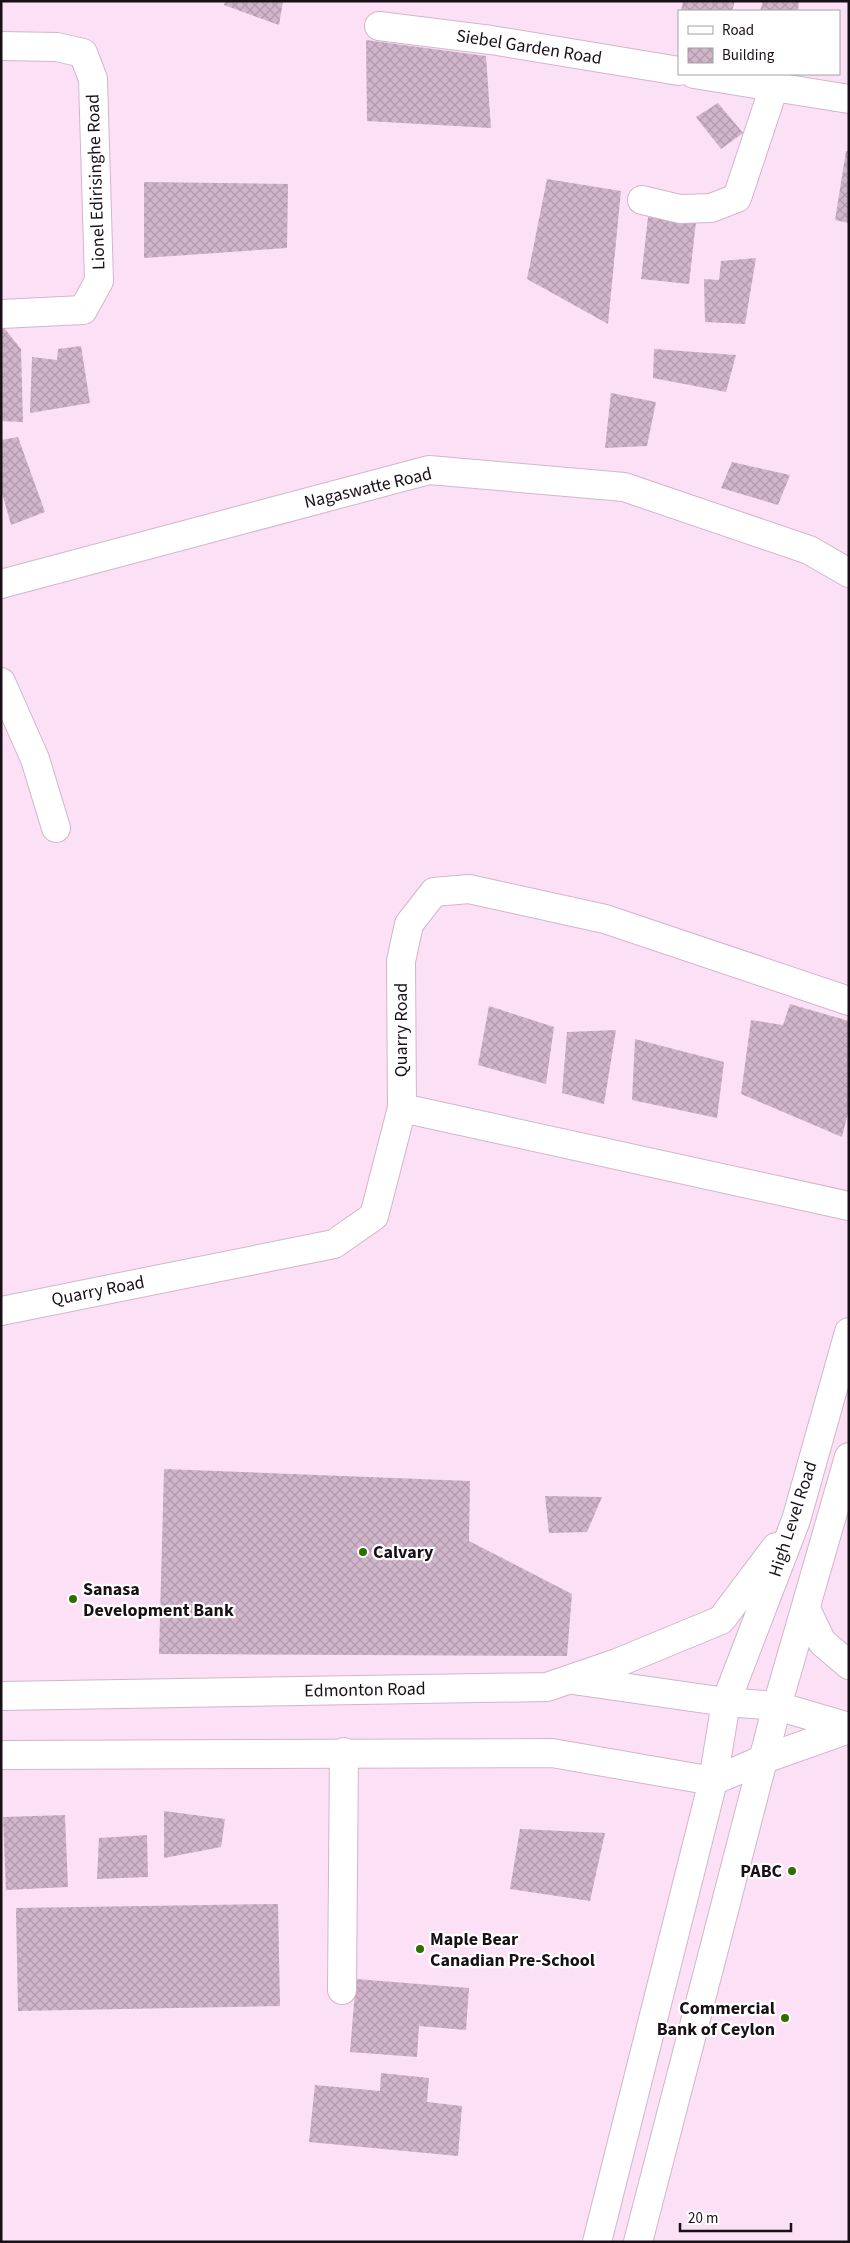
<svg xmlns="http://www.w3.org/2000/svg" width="850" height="2243" font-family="'Source Sans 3',sans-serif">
  <defs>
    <pattern id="building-cross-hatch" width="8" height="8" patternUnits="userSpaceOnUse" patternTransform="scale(1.25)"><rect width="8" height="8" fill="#d0b5cb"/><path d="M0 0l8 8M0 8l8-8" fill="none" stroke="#b29aae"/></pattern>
  </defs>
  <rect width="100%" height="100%" fill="#fce0f6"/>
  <path fill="url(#building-cross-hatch)" d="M225,1H283L279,25L224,5Z
    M683,1H735L732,11H681Z
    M763,1H799L798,11H760Z
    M366,40L486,56L491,128L367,121Z
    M718,103L743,133L721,149L696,117Z
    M846,151H849V223L835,220Z
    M547,179L621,191L608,324L527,279Z
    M144,182L288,184L287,248L144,258Z
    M648,217L696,222L689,284L641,279Z
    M756,258L745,324L705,322L704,279L719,280L721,261Z
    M1,324L21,349L23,422L1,421Z
    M81,346L90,403L30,413L32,357L57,360L58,349Z
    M654,349L736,355L726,392L653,378Z
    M611,393L656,402L647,446L605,448Z
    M18,437L45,512L11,525L1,489V440Z
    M732,462L790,475L778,505L721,488Z
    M790,1004L849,1021V1109L842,1137L741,1094L751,1020L783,1025Z
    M489,1006L554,1027L546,1084L478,1065Z
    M616,1030L604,1104L562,1093L567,1032Z
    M635,1039L724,1062L717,1118L632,1100Z
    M164,1469L470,1481L469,1541L572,1594L567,1656L159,1654Z
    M545,1496L602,1497L587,1532L549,1533Z
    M164,1811L225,1819L221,1847L164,1858Z
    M65,1815L68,1887L6,1890L3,1817Z
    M520,1829L605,1833L590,1901L510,1889Z
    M147,1835L148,1877L97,1879L99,1838Z
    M278,1904L280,2006L18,2011L16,1908Z
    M356,1979L469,1988L466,2030L419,2026L417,2057L350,2052Z
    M381,2073L429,2078L427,2102L462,2106L458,2156L309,2142L315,2085L380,2091Z"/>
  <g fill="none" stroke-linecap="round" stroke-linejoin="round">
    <defs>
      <path id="minor" d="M379,26L491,40L679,71
        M1,46L57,47L83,53L93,79L99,281L83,310L1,314
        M694,74L849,99
        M642,200L680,209L711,208L737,198L774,87
        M1,584L429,470L624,487L809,550L849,573
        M1,682L35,759L56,828
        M402,1108L849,1206
        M1,1311L334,1244L374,1216L402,1108L401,961L409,924L434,892L469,889L605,919L849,1001
        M342,1990L344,1752"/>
      <path id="major" d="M777,1706L849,1727
        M764,1759L849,1729"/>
      <path id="highway" d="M806,1609L822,1642L849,1665
        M573,1680L726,1702L777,1706
        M1,1696L547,1687L617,1663L721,1620L776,1547
        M1,1755L552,1753L713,1781
        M713,1781L764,1759
        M597,2242L713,1781L726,1702L796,1520L849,1332
        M638,2242L777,1706L849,1457"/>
    </defs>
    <use href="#minor" stroke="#d1b6cb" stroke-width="30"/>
    <use href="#major" stroke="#d1b6cb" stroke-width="30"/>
    <use href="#highway" stroke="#d1b6cb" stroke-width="30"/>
    <use href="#minor" stroke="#fff" stroke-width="28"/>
    <use href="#major" stroke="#fff" stroke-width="28"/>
    <use href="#highway" stroke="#fff" stroke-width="28"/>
  </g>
  <g fill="#2e6e03" stroke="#fff" stroke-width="2">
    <circle cx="363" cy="1552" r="5"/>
    <circle cx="73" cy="1599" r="5"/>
    <circle cx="792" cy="1871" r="5"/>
    <circle cx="420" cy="1949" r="5"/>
    <circle cx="785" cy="2018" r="5"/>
  </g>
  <g text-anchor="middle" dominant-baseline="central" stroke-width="4.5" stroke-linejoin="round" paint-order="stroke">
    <g font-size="18" fill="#180f17" stroke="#fff">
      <text transform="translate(529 47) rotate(9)">Siebel Garden Road</text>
      <text transform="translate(96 182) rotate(-92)">Lionel Edirisinghe Road</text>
      <text transform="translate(368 488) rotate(-13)">Nagaswatte Road</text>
      <text transform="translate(401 1030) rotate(-90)">Quarry Road</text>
      <text transform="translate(98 1291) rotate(-11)">Quarry Road</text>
      <text transform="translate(793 1519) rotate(-72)">High Level Road</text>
      <text transform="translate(365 1690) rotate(-1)">Edmonton Road</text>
    </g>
    <g font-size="18" font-weight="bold" fill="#180f17" stroke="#fff" text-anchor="start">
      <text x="373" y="1552">Calvary</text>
      <text x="83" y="1589">Sanasa<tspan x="83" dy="21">Development Bank</tspan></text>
      <text x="782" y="1871" text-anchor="end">PABC</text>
      <text x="430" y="1939">Maple Bear<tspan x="430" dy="21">Canadian Pre-School</tspan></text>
      <text x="775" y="2008" text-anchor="end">Commercial<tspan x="775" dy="21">Bank of Ceylon</tspan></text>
    </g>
  </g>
  <rect width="850" height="2243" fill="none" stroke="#180f17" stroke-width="5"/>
  <rect x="678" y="10" width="162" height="65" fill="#ffffff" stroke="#a39fa2"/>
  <rect x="688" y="26" width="25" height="8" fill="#ffffff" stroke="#a39fa2"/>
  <text x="722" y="35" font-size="15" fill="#180f17">Road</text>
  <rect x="688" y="48" width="25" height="15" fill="url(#building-cross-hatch)" stroke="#a39fa2"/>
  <text x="722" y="60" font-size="15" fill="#180f17">Building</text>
  <path d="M680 2223v8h111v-8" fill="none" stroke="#180f17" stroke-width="2.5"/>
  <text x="688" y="2223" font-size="15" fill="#180f17" stroke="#ffffff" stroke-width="4" paint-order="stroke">20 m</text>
</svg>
